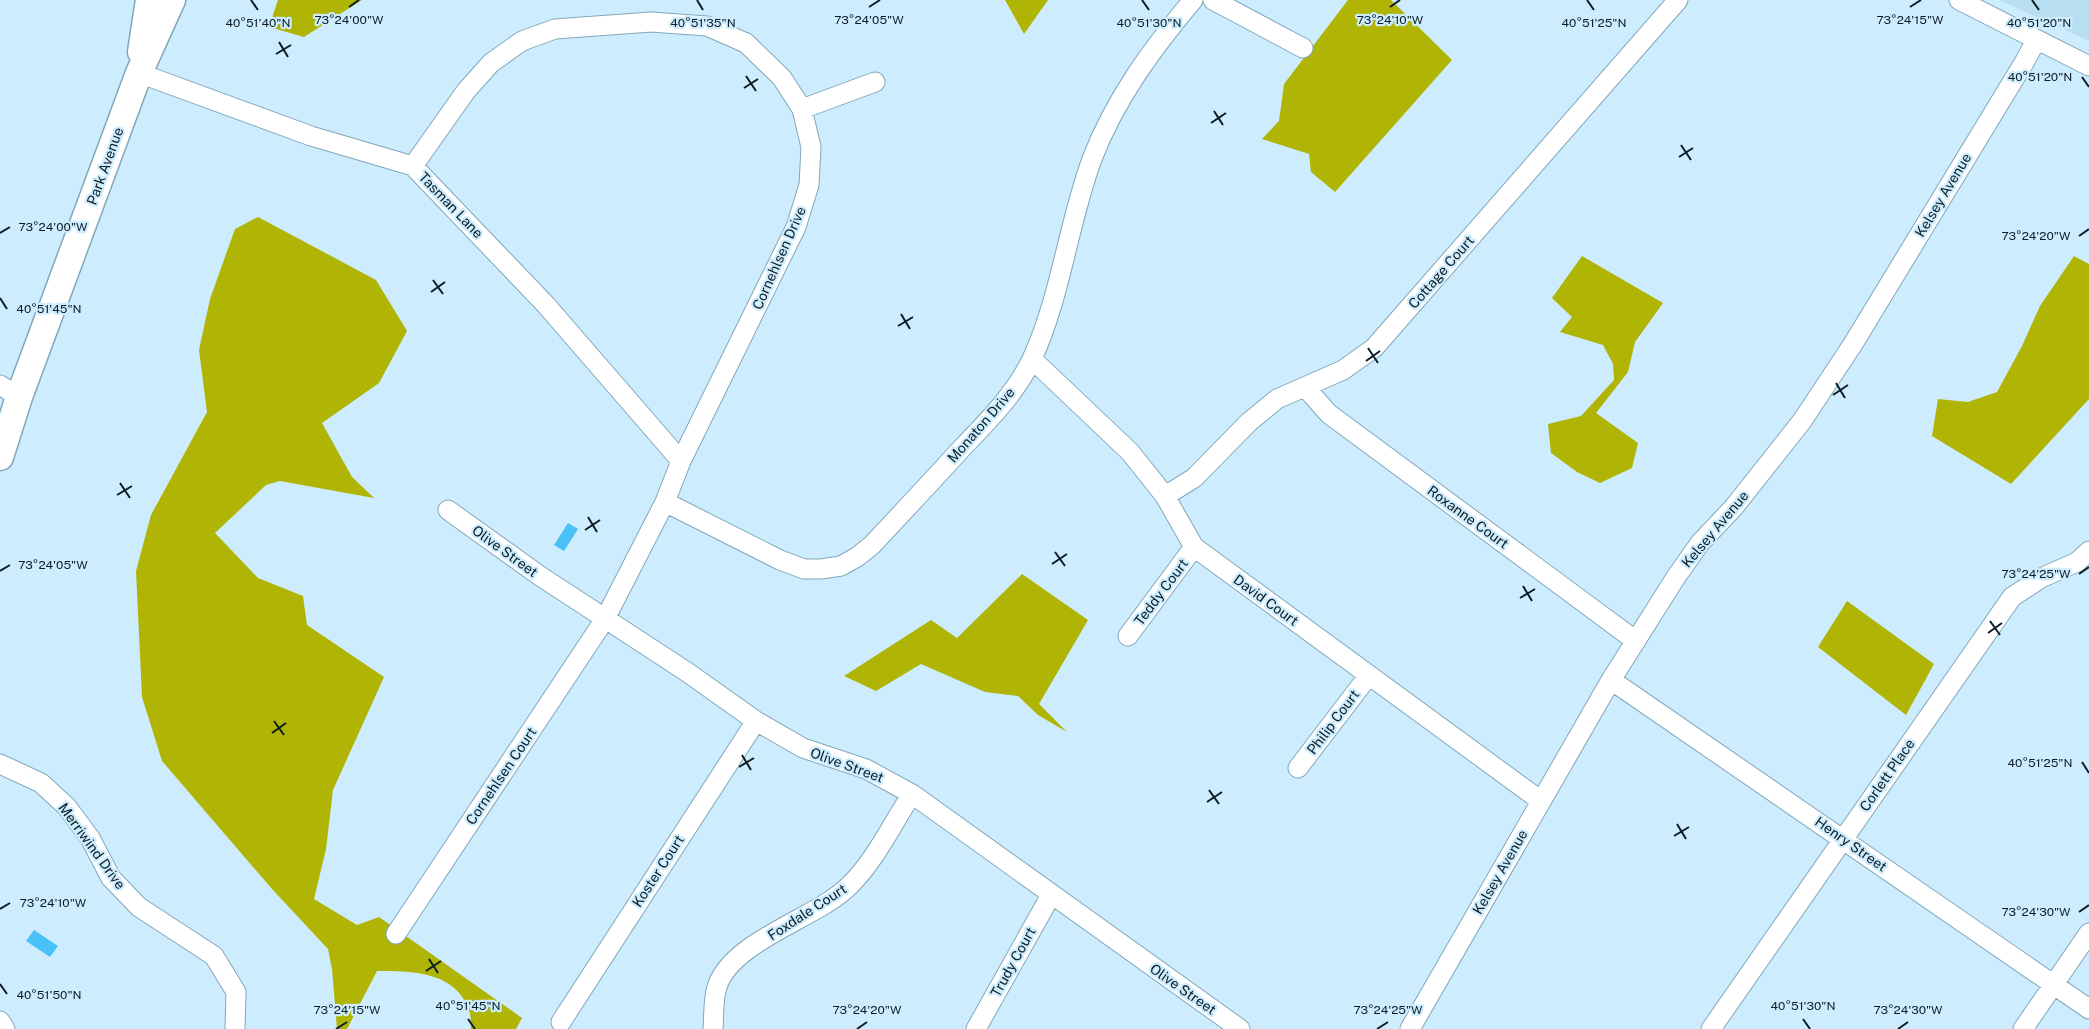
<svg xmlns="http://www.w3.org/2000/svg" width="2089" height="1029" font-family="'Public Sans',sans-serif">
  <rect width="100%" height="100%" fill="#cdedfe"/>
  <path fill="#b8def1" d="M1999,0H2089V41Z"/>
  <path fill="#afb405" d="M278,0H362L304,37L269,27Z
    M1005,0H1048L1024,34Z
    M1348,0H1391L1452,60L1335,192L1311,172L1309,154L1262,139L1279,121L1284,84Z
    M258,217L376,280L407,331L379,383L322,423L352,477L374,498L280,481L266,485L215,533L258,578L303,596L307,625L384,677L333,790L326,849L314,899L357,925L379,917L522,1018L516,1029H471C471,1023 471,1015 469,1010C455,971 412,971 377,971L347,1029H337L332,969L328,949L272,889L162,761L142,697L136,571L151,515L207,412L199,350L210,299L235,229Z
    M1582,256L1663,303L1635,342L1628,372L1596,413L1638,443L1632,468L1600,483L1577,472L1551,453L1548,424L1581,416L1614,380L1613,364L1603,345L1560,332L1572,317L1552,298Z
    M2074,256L2089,264V399L2011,484L1932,436L1938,399L1968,402L1997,392L2022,346L2040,306Z
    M1022,574L1088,620L1039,704L1067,732L1038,715L1018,696L985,692L921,664L876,691L844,676L931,620L957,638Z
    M1847,601L1934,664L1906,715L1818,647Z"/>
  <path fill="#49c1f7" d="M568,523L578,529L564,551L554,545Z
    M34,930L58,946L50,957L26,941Z"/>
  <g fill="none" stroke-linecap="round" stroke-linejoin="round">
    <defs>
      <path id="street" d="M1213,0L1303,48
        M1959,0L2089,66
        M139,73L311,136L413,166L546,305L681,461
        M802,109L875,82
        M1032,359L1130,452L1165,496L1194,547L1541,801
        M0,385L19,397
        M1305,387L1329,414L1636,641
        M1165,496L1194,478L1249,422L1277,399L1343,370L1374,348L1678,0
        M665,502L780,560L804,569H821L841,566L857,557L872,545C902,513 932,481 962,448C988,421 1016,393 1032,359C1061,296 1068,224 1092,159C1115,99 1152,49 1193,0
        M448,510L540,576L687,672L756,721L803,748L866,769L912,794L1240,1029
        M1128,636L1194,547
        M1611,680L2089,1009
        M0,764L41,783L67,807L90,838L111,878L139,907L214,956L236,992L235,1029
        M1298,768L1369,675
        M396,934L605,619L665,502L681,461L796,227L809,185L811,147L802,109L782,78L746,43L707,26L651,22L555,29L522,41L491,63L466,91L413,166
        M0,1021L5,1029
        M561,1022L756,721
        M713,1029C714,1016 713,999 717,987C731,941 817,918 849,886C875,861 892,824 912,794
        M976,1029L1051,895
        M1410,1029L1611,680L1676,577L1700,543L1734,507L1802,421L1853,344L2025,61L2036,40
        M1711,1029L2012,597L2041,578L2077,562L2089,551
        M2023,1029L2089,933"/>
      <path id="secondary" d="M141,52L149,0
        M0,457L19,397L139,73L172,0"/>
    </defs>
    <use href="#street" stroke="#81a7bb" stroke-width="21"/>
    <use href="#secondary" stroke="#81a7bb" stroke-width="29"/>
    <use href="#street" stroke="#fff" stroke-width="19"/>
    <use href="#secondary" stroke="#fff" stroke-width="26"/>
  </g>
  <path fill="none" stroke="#0d1c24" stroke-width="2" d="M251,0L258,10M697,0L703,10M1142,0L1149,10M1587,0L1594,10M2032,0L2039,10M349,7L359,0M869,7L880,0M1390,7L1400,0M1910,7L1921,0M279,42L288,57M276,54L291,45M746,76L756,91M2082,77L2089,87M744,88L758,79M1214,111L1223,125M1211,123L1226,113M1681,145L1691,160M1679,157L1693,148M0,233L10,227M2079,236L2089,229M433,280L443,294M431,292L445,282M0,298L7,309M901,314L910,329M898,326L913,317M1368,348L1378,363M1366,361L1380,351M1836,383L1845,398M1833,395L1848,385M120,483L130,498M117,495L132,486M588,517L597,532M585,530L600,520M1055,552L1065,566M1052,564L1067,554M0,571L10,565M2079,574L2089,567M1523,586L1532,601M1520,598L1535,589M1990,621L2000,635M1988,633L2002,623M274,721L284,735M272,733L286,723M742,755L751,770M2082,762L2089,773M739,767L754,758M1209,790L1219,804M1207,802L1222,792M1677,824L1686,839M1674,836L1689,827M0,909L10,903M2079,912L2089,905M429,959L438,973M426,971L441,961M0,984L7,994M468,1019L475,1029M1803,1019L1810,1029M336,1029L347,1022M857,1029L867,1022M1377,1029L1388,1022M1898,1029L1908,1022"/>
  <g text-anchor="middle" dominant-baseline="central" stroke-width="4.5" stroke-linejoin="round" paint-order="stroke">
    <g font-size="14" fill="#0d1c24" stroke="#cdedfe">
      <text transform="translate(105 166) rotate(-70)">Park Avenue</text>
      <text transform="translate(1943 195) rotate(-59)">Kelsey Avenue</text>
      <text transform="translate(451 205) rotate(46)">Tasman Lane</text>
      <text transform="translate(779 258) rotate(-66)">Cornehlsen Drive</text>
      <text transform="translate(1441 272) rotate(-49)">Cottage Court</text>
      <text transform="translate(981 425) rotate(-49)">Monaton Drive</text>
      <text transform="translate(1468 517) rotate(36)">Roxanne Court</text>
      <text transform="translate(1715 529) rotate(-50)">Kelsey Avenue</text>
      <text transform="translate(505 551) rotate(36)">Olive Street</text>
      <text transform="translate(1161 592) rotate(-53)">Teddy Court</text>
      <text transform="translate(1266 600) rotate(36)">David Court</text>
      <text transform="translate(1333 722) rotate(-53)">Philip Court</text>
      <text transform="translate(847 765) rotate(20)">Olive Street</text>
      <text transform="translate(1887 775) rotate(-55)">Corlett Place</text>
      <text transform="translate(501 776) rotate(-56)">Cornehlsen Court</text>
      <text transform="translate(1851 844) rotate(35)">Henry Street</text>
      <text transform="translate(92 846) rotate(54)">Merriwind Drive</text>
      <text transform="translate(658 871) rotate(-57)">Koster Court</text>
      <text transform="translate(1500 872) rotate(-60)">Kelsey Avenue</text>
      <text transform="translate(807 912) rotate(-33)">Foxdale Court</text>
      <text transform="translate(1013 962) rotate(-61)">Trudy Court</text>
      <text transform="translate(1183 989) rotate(35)">Olive Street</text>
    </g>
  </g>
  <g font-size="12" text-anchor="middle" fill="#0d1c24" stroke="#cdedfe" stroke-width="4.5" stroke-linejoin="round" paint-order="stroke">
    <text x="349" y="24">73°24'00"W</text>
    <text x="869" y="24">73°24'05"W</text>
    <text x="1390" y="24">73°24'10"W</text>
    <text x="1910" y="24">73°24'15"W</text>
    <text x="2039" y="27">40°51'20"N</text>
    <text x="258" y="27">40°51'40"N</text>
    <text x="703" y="27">40°51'35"N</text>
    <text x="1149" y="27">40°51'30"N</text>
    <text x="1594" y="27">40°51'25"N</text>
    <text x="2040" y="81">40°51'20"N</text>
    <text x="53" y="231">73°24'00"W</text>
    <text x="2036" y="240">73°24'20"W</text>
    <text x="49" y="313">40°51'45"N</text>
    <text x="53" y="569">73°24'05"W</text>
    <text x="2036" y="578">73°24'25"W</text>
    <text x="2040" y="767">40°51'25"N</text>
    <text x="53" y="907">73°24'10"W</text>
    <text x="2036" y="916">73°24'30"W</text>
    <text x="49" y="999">40°51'50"N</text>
    <text x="468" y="1010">40°51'45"N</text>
    <text x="1803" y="1010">40°51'30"N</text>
    <text x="347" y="1014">73°24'15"W</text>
    <text x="867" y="1014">73°24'20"W</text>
    <text x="1388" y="1014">73°24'25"W</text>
    <text x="1908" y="1014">73°24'30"W</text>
  </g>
</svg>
